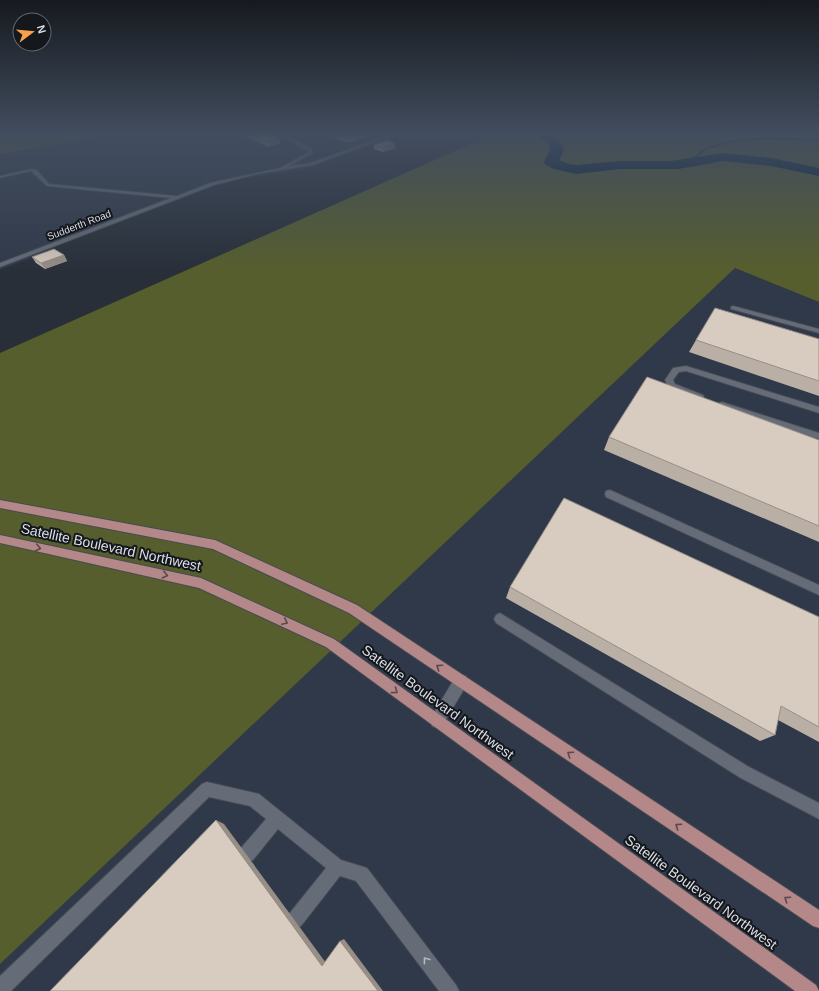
<svg xmlns="http://www.w3.org/2000/svg" width="819" height="991" font-family="Arial,sans-serif">
  <rect width="100%" height="100%" fill="#282f39"/>
  <path fill="#2f3949" d="M110,134H390L397,136L304,170L211,183L96,228L31,258L0,270V154Z
    M735,268L819,302V991H0V964Z"/>
  <path fill="#575e2d" d="M0,134H110L0,154Z
    M493,134H819V302L735,268L0,964V353Z"/>
  <g fill="none" stroke-linecap="round" stroke-linejoin="round">
    <path fill="#001f39" fill-rule="evenodd" d="M767,137L819,139V141L767,139L738,141L724,144L705,150L698,156L683,160L678,165H676C683,157 686,160 695,156C699,154 701,150 705,149C726,140 745,139 767,137Z"/>
    <path fill="#001f39" fill-rule="evenodd" d="M536,134C549,134 561,135 564,150L559,160L569,164L576,165L620,161H671L723,153L771,158L819,168V176L771,166L723,161L678,169H620L576,174L554,169L546,165L544,162L550,150V146Z"/>
    <defs>
      <path id="minor" d="M278,134H283L312,149L313,153L289,166L310,163L391,134H396L313,165L257,174L214,185L0,267V263L171,198L47,186L31,171L0,178V176L31,169L37,170L49,184L177,196L210,183L280,168L309,152L308,151Z
        M733,306L819,329V333L731,309V307Z
        M686,366L819,407V413L686,371L679,372L673,380L675,384L703,395L704,397L703,399H697L669,388L665,380L673,368Z
        M722,402L819,433V439L719,407L718,405L719,403Z
        M610,490L819,585V595L606,497L605,494L606,491Z
        M500,613L749,767L819,803V819L739,777L496,623L494,619L496,615Z
        M461,675L466,676L467,681L466,686L442,726L437,728L432,726L430,721L432,716L456,676Z
        M207,782L259,794L341,860L367,868L456,985L459,991H439L356,881L340,876L301,926L295,928L289,926L287,920L289,914L326,868L278,829L253,860L247,862L241,860L239,854L241,848L266,819L250,806L209,797L11,991H0V976L202,784Z"/>
      <path id="major" d="M0,500L215,540L357,605L819,910V928L813,926L349,613L213,549L0,508Z
        M0,535L201,578L334,639L816,985L819,991H795L326,647L199,588L0,543Z"/>
    </defs>
    <use href="#minor" stroke="#464b53" stroke-width="2"/>
    <use href="#major" stroke="#464b53" stroke-width="2"/>
    <use href="#minor" fill="#656c78" fill-rule="evenodd"/>
    <use href="#major" fill="#b48788" fill-rule="evenodd"/>
  </g>
  <path fill="#baafa5" d="M246,134H269L279,138L280,143L268,147L247,137Z
    M323,134H368L369,136L351,142H346Z
    M395,143V148L383,152L374,149V145Z
    M64,255L67,261L45,269L36,263L32,257Z
    M819,339V396L689,352L696,340Z
    M609,437L819,440V542L604,450Z
    M510,587L819,617V742L778,720L775,735L760,741L506,598Z"/>
  <path fill="#978e86" d="M353,134H368L369,136L351,142V135Z
    M279,138L280,143L268,147L267,142Z
    M395,143V148L383,152L382,147Z
    M64,255L67,261L45,269L41,263Z
    M216,820L224,824L326,963L322,966Z
    M344,939L383,991H378L340,941Z"/>
  <path fill="#d8cbc0" stroke="#978e86" d="M249,134H269L279,138L267,142Z
    M342,134H353L345,135Z
    M387,140L395,143L382,147L374,145Z
    M54,249L64,255L41,263L32,257Z
    M715,308L819,339V381L696,340Z
    M647,377L819,440V526L609,437Z
    M564,498L819,617V727L781,706L775,735L510,587Z
    M216,820L322,966L340,941L378,991H50Z"/>
  <defs><path id="oneway-chevron" d="M-2-3.5L2.5 0L-2 3.5" fill="none" stroke-width="1.6" stroke-linecap="round" stroke-linejoin="round"/></defs>
  <g stroke="#5c494d">
    <use href="#oneway-chevron" transform="translate(38 548) rotate(12)"/>
    <use href="#oneway-chevron" transform="translate(165 575) rotate(12)"/>
    <use href="#oneway-chevron" transform="translate(285 622) rotate(25)"/>
    <use href="#oneway-chevron" transform="translate(439 667) rotate(-146)"/>
    <use href="#oneway-chevron" transform="translate(395 691) rotate(36)"/>
    <use href="#oneway-chevron" transform="translate(570 754) rotate(-146)"/>
    <use href="#oneway-chevron" transform="translate(678 826) rotate(-146)"/>
    <use href="#oneway-chevron" transform="translate(787 899) rotate(-146)"/>
  </g>
  <use stroke="#b2b7c0" href="#oneway-chevron" transform="translate(426 960) rotate(-127)"/>
  <linearGradient id="sky" x2="0" y2="1"><stop stop-color="#161a1f"/><stop offset="0.49" stop-color="#424d5f"/><stop offset="1" stop-color="#424d5f" stop-opacity="0"/></linearGradient>
  <rect width="819" height="273" fill="url(#sky)"/>
  <g text-anchor="middle" dominant-baseline="central" stroke-width="4" stroke-linejoin="round" paint-order="stroke">
    <g font-size="10" fill="#dbdfe6" stroke="#14171c">
      <text transform="translate(79 225) rotate(-21)">Sudderth Road</text>
    </g>
    <g font-size="14" fill="#dbdfe6" stroke="#14171c">
      <text transform="translate(111 547) rotate(12)">Satellite Boulevard Northwest</text>
      <text transform="translate(438 702) rotate(36)">Satellite Boulevard Northwest</text>
      <text transform="translate(701 892) rotate(36)">Satellite Boulevard Northwest</text>
    </g>
  </g>
  <g transform="translate(32 32) rotate(74)"><circle r="19" fill="#14171c" stroke="#64676d"/>
  <path d="M0-3L7 15L0 10L-7 15Z" fill="#f8a14a"/>
  <text y="-6" font-size="11" font-weight="bold" text-anchor="middle" fill="#dbdfe6">N</text>
  </g>
</svg>
